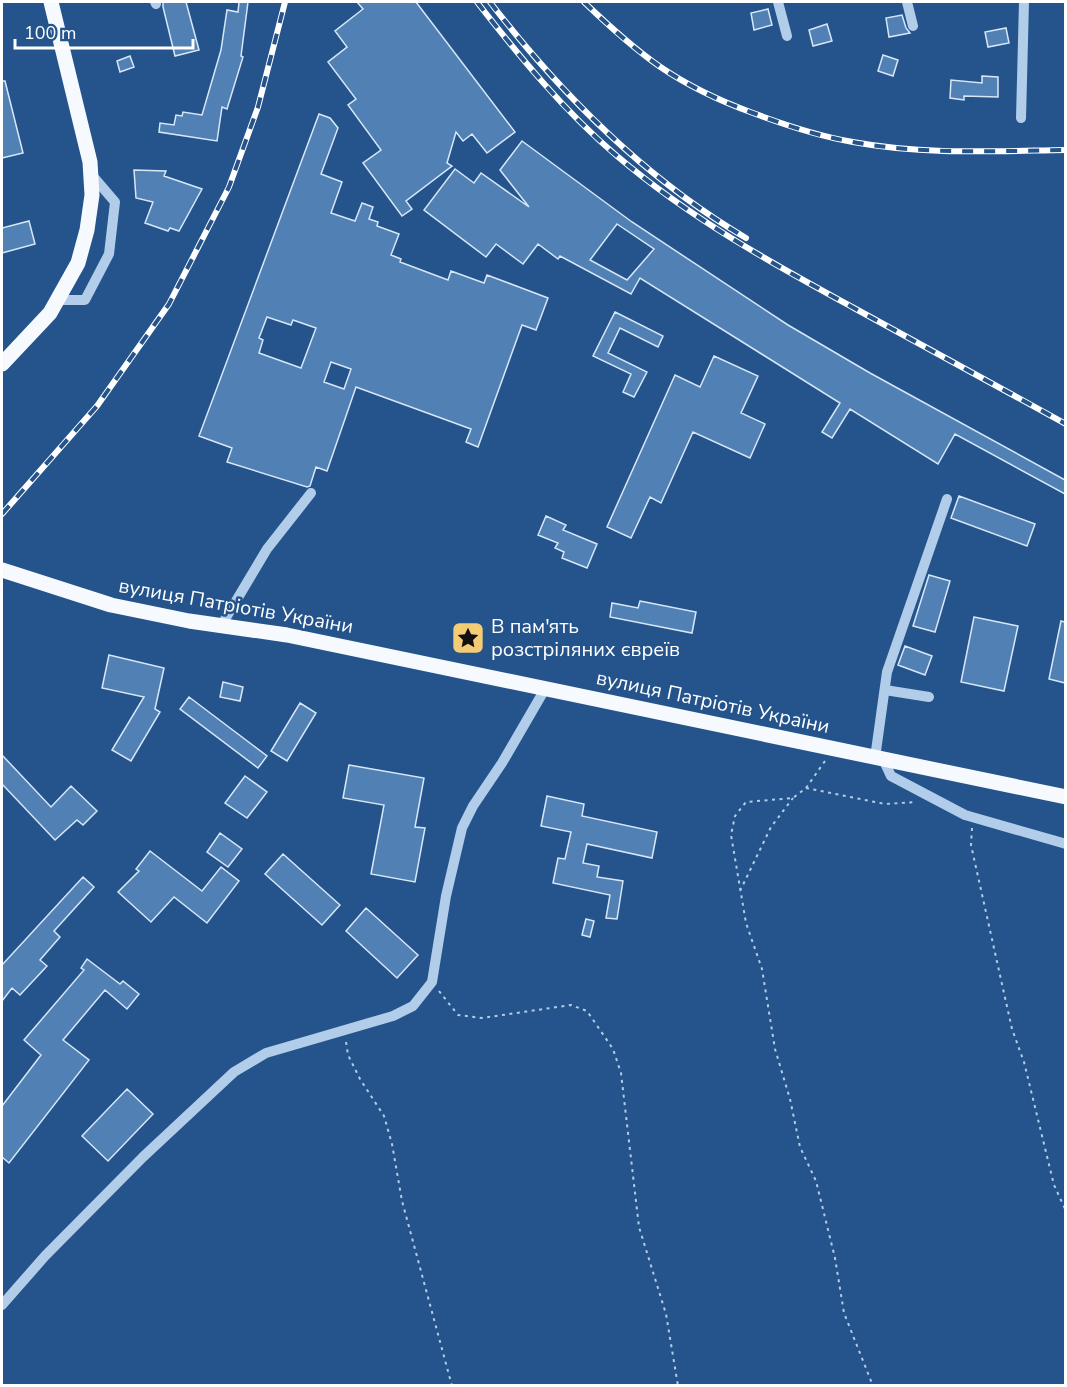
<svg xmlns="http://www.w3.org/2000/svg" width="1067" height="1387" font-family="'Nunito Sans',sans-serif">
  <rect width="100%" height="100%" fill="#24548b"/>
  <path fill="#5180b4" stroke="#d7e7f8" stroke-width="1.5" fill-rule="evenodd" d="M163,2H186L199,50L175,56L163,7Z
    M239,2H248L241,56L243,57L227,109L222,107L217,141L159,132L160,123L174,125L176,115L182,116L183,112L202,115L221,50L227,10L238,12Z
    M357,2H416L515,132L487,153L472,134L463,141L456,132L447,163L452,166L406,201L412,209L402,216L363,163L381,150L348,105L356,99L328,62L347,47L335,31L363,9Z
    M768,9L772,25L754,30L751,13Z
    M902,15L906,28L910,33L889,37L886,18Z
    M827,24L832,41L813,46L809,30Z
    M1006,28L1009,43L988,47L985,32Z
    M883,55L898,60L893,76L878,71Z
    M130,56L134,67L120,72L117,61Z
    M982,76L998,77V97L964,96V100L950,98L951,80L982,83Z
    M2,81H5L23,153L2,158Z
    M319,114L330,118L338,128L321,174L342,182L331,213L355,221L362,203L373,207L369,219L378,222L377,226L399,234L391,255L401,259L400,262L448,280L451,271L484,283L487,275L548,298L536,330L522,325L478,447L466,442L471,429L356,387L327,471L316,467L310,486L307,487L227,462L232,448L199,436ZM267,317L291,325L293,320L316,328L301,368L259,353L263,340L259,338ZM331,362L351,369L344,389L324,382Z
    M522,141L632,222L788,325L870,373L1065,480V494L955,434L938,464L850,409L832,438L822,432L840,403L640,278L631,294L560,256L558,259L538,244L523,264L496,244L486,257L424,210L455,169L474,183L481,173L529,207L500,170ZM617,224L654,249L627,280L590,260Z
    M134,170L166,171L164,176L202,189L179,231L170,228L168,231L145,223L153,202L136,198Z
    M29,221L35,244L2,253V228Z
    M615,312L663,336L658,347L620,328L608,353L647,372L634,397L623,392L631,374L593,356Z
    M714,356L758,376L741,413L765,424L750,458L693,432L661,503L650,497L631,538L607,527L675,375L700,387Z
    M959,496L1035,524L1027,546L951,518Z
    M546,516L566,525L563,530L597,544L587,568L562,558L564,552L555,548L558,543L538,535Z
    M929,575L950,581L935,632L913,626Z
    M640,601L696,612L692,633L610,617L612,603L638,608Z
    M974,617L1018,626L1004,691L961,682Z
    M1061,621L1065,622V683L1049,679Z
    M905,646L932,656L925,675L898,665Z
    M109,655L164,668L155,709L160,712L131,761L112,750L144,697L102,688Z
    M223,682L243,687L240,701L220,697Z
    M189,697L267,756L258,768L180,709Z
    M300,703L316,713L287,761L271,751Z
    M2,755L51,807L71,786L97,811L83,825L77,820L55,840L2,784Z
    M349,765L424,778L415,827L425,828L415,882L371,874L384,805L343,798Z
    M245,776L267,792L247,818L225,803Z
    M547,796L584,804L582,816L657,832L652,858L587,844L583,863L599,866L597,877L623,881L617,919L606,918L610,895L553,883L558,858L565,859L571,832L541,826Z
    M220,833L242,849L228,867L207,852Z
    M150,851L202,891L221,867L239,881L207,923L174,897L151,922L118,892L139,871L136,869Z
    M283,854L340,905L322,925L265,874Z
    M83,877L94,887L54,931L60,937L40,960L47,966L20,995L12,988L2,1001V965Z
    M366,908L418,955L397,978L346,931Z
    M586,919L594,921L590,937L582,935Z
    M87,959L120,984L123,981L139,994L127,1009L105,990L63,1040L89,1060L9,1163L2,1157V1106L41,1055L24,1040L84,970L81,968Z
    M127,1089L153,1114L108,1161L82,1136Z"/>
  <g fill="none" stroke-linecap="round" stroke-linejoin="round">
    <path stroke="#b2cdea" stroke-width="2" stroke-dasharray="3 4.5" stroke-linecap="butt" d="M825,761L806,788L793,798L746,802L735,816L731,835L746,923L762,969L775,1049L790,1099L800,1147L816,1181L835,1258L844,1313L873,1386
      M806,788L885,804L915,802
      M972,828L971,845L1012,1029L1024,1062L1054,1185L1066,1211
      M740,891L771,827L793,798
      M439,991L458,1015L482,1018L571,1005L587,1011L613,1049L621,1073L639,1227L666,1314L678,1386
      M346,1042L348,1055L360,1079L384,1116L392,1144L402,1201L452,1386"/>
    <path stroke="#b2cdea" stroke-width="10" d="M155,2L156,4
      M778,2L787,36
      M907,2L913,26
      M1021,118L1024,2
      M57,300H85L109,254L115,202L91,174
      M221,626L267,549L311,493
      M885,690L929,697
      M875,758L887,672L947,499
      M883,759L891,776L965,815L1066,844
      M2,1305L45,1256L143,1157L234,1072L266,1053L393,1016L413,1006L432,982L446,896L462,828L473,806L502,763L545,689"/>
    <path stroke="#f6fafe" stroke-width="15" d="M2,364L50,313L78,263L87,230L92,195L90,162L51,2
      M2,570L111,605L189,621L287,635L1066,797"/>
    <defs>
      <path id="rail" d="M477,2C519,56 564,111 617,156C691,219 770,262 854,308C925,347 995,385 1066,424
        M490,2C560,93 646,179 746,238
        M584,2C608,25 632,47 659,66C688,86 720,101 753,113C785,125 818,136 853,142C923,155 995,151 1066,150
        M2,514L97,406L169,304L229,187L258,107L285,2"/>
    </defs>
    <use href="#rail" stroke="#fff" stroke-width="6"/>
    <use href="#rail" stroke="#24548b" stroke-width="4" stroke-dasharray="11" stroke-linecap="butt"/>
  </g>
  <defs>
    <symbol id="sight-square" viewBox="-11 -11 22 22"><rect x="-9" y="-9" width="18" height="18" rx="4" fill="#f5cc76" stroke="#24548b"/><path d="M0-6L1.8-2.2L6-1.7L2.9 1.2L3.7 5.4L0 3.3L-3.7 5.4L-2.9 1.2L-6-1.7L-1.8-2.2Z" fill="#111"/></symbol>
  </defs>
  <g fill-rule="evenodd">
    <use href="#sight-square" x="449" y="619" width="38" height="38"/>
  </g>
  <g text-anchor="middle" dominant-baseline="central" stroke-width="5" stroke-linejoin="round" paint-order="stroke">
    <g font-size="20" fill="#fff" stroke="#24548b">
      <text transform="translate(236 606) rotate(10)">вулиця Патріотів України</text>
      <text transform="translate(713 702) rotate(12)">вулиця Патріотів України</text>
    </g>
    <g font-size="20" fill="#fff" stroke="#24548b" text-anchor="start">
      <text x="491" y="626">В пам'ять<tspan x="491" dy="23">розстріляних євреїв</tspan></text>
    </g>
  </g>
  <rect width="1067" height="1387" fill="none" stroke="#ffffff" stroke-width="6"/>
  <path d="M15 39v9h178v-9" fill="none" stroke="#ffffff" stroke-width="3"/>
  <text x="24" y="39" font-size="18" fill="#ffffff" stroke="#24548b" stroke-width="4.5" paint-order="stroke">100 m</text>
</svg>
